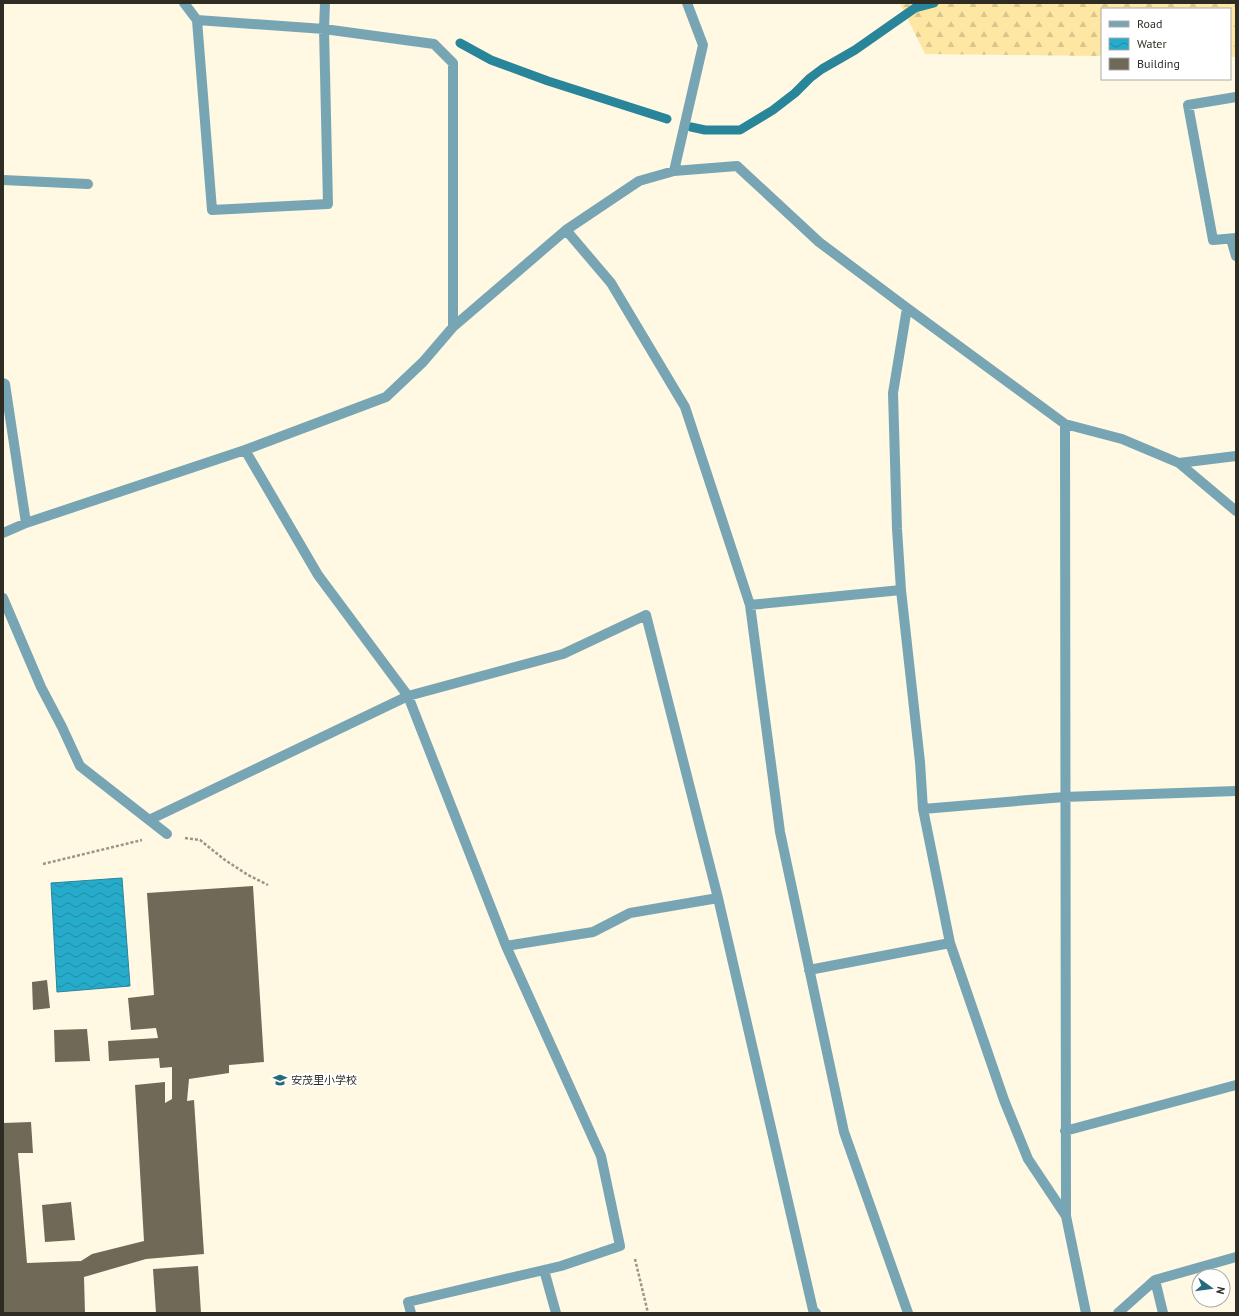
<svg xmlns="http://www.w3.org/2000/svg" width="1239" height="1316" font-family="'PT Sans','Noto Sans JP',sans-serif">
  <defs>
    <pattern id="forest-firs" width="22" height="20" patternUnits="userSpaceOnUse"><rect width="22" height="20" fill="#fde7a3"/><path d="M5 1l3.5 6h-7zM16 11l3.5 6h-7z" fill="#d9c68c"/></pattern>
    <pattern id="water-waves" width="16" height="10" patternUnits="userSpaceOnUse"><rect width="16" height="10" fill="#27abcb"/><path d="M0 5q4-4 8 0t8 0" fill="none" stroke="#228ba5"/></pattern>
  </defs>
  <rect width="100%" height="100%" fill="#fff8e3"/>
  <path fill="url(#forest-firs)" d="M900,3H1236V57H1230V9H1102V56L925,54Z"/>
  <path fill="url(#water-waves)" stroke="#298599" d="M122,878L130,986L57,992L51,883Z"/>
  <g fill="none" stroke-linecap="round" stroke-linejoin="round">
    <path stroke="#298599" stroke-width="9" d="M460,43L491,60L548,81L667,119
      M691,127L705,130H740L773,110L795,93L810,78L822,69L855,50L915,8L934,3"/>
  </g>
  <path fill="#6f6957" d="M253,886L264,1062L229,1065V1073L189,1079L187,1101L194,1100L204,1254L146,1259L84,1277L85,1313H3V1123L31,1122L33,1153H18L27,1263L81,1261L92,1254L144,1241L135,1085L165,1082V1103L172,1099V1067L160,1068L159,1058L109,1061L108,1041L158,1038L156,1028L131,1030L128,998L154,995L147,893Z
    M47,980L50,1008L33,1010L32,982Z
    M87,1029L90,1061L55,1062L54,1030Z
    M71,1202L75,1240L45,1242L42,1205Z
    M198,1266L201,1313H156L153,1269Z"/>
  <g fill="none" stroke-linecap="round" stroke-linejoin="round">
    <path stroke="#9b9687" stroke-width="2.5" stroke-dasharray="3 2" stroke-linecap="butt" d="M185,838L200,840L225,860L248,875L268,885
      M43,864L142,840
      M635,1259L648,1313"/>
    <path stroke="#78a5b3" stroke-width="10" d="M184,3L197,20L212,210L328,204L324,29L325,3
      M197,20L324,29L434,44L453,63V327
      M1236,97L1188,105L1213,240L1236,238
      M674,171L703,45L687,3
      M3,180L88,184
      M566,230L611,283L685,407L750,605L780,832L844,1132L908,1313
      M1231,239L1236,256
      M907,308L893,393L897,529L901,590L920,762L923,809L950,943L1004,1100L1028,1159L1066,1216
      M3,383L5,384L26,523
      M1065,424L1066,1216L1086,1313
      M245,450L318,575L408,696L506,946L601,1156L620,1246L561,1266L408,1302L411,1313
      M1179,463L1236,456
      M3,533L26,523L245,450L386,397L423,362L453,327L566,230L639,181L674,171L737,166L819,242L907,308L1065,424L1122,439L1179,463L1236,511
      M3,598L41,687L62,727L80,766L167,834
      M750,605L901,590
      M923,809L1064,797L1236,791
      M149,820L408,696L563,654L646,615L718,898L813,1310L816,1313
      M506,946L593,932L630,913L718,898
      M809,970L950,943
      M1065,1131L1236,1085
      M544,1270L556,1313
      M1155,1280L1163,1313
      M1118,1313L1155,1280L1236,1257"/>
  </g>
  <defs>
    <symbol id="school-bare" viewBox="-9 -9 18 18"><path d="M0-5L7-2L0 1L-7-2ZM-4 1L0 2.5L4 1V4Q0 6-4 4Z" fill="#276a7c" stroke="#fff" stroke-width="2.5" paint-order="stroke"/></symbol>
  </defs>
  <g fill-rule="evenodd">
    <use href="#school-bare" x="270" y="1070" width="20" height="20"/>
  </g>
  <g text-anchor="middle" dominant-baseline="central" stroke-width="4" stroke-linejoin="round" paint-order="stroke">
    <g font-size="11" fill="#2f2c24" stroke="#fff" text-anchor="start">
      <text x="291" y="1080">安茂里小学校</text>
    </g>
  </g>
  <rect width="1239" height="1316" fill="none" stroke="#2f2c24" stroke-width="8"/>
  <rect x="1101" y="8" width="130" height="72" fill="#ffffff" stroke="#acaba7"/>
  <rect x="1109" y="21" width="20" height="6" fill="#78a5b3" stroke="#acaba7"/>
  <text x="1137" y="28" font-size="12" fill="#2f2c24">Road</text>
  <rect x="1109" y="38" width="20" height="12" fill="url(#water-waves)" stroke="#acaba7"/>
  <text x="1137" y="48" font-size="12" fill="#2f2c24">Water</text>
  <rect x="1109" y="58" width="20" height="12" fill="#6f6957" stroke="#acaba7"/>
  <text x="1137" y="68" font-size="12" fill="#2f2c24">Building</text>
  <g transform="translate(1211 1288) rotate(104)"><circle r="19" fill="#ffffff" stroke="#acaba7"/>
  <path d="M0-3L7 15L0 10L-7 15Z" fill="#276a7c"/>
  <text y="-6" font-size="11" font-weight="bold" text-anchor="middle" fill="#2f2c24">N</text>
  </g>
</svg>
